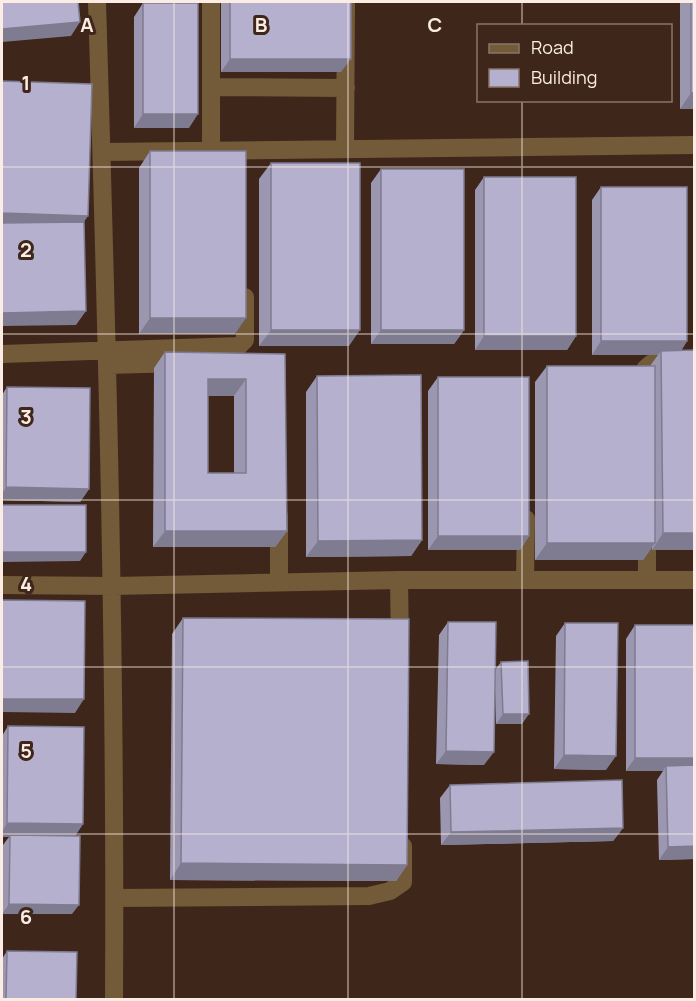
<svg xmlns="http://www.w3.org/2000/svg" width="696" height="1001" font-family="Manrope,sans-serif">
  <rect width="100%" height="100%" fill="#3e261a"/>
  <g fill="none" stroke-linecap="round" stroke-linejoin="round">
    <path stroke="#735a39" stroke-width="18" d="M97,2C107,334 116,667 114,1000
      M211,2V151
      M211,87L346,88
      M345,149L346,2
      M102,152L694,145
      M2,354L239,346L245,340V297
      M108,365L181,363
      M646,389V368L652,363H694
      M279,516V582
      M647,531V580
      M399,580L400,644
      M525,580L526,519
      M2,585L113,586L399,580H694
      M115,898L369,896L390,891L403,882V846"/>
  </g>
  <path fill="#9c97b1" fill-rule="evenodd" d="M222,2H351L341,72H221V3Z
    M680,2H694V109H680Z
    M143,3L189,128H134V17Z
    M150,151L235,334H139V168Z
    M271,163L349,346H259V179Z
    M381,169L464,330L454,344H371V183Z
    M484,177L576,336L567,350H475V190Z
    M601,187L687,341L681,351L694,550H652V547L643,560H535V382L547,366H650L658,355H592V200Z
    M165,352L285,354L287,531L275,547H153L154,368ZM208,396H234V473H208Z
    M317,376L422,540L411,556L306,557V392Z
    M438,377L529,536L520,550H428V391Z
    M7,387L89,489L80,502L2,500V395Z
    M183,618L407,865L396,881L170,880L172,634Z
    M448,622L495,670L501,662L522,724H496L495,689L484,765L436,764L439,635Z
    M565,623L606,770L554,769L556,636Z
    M635,625H694V859L659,860L657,780L663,771H626V639Z
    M8,726L83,824L75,836L72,914H2L3,845L9,837H2V736Z
    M450,785L623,828L613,841L441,845L440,798Z
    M7,951L76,999H2V959Z"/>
  <path fill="#7f7b90" d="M80,22L71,36L2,42V29Z
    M230,59H351L341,72H221Z
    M691,93H694V109H680Z
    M143,114H198L189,128H134Z
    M2,213L88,216L79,229L2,227Z
    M86,311L76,325L2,326V313Z
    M150,318H246L235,334H139Z
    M271,330H360L349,346H259Z
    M381,330H464L454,344H371Z
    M484,336H576L567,350H475Z
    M601,341H687L678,355L661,351L658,355H592Z
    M208,379H246L234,396H196Z
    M6,487L89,489L80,502L2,500V494Z
    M165,531H287L275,547H153Z
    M663,533H694V550H652Z
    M438,536H529L520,550H428Z
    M422,540L411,556L306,557L318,541Z
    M547,543H655L643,560H535Z
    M2,552H86L80,561L2,562Z
    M2,699H84L75,713L2,712Z
    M503,714H529L522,724H496Z
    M446,751L494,752L484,765L436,764Z
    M564,755L616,756L606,770L554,769Z
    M635,758H694V771L666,766L663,771H626Z
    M7,823L83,824L73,838L10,835L9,837H2V832Z
    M623,828L613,841L441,845L451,832Z
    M694,846V859L659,860L668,847Z
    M181,863L407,865L396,881L170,880Z
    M9,904L79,905L72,914H2Z"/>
  <path fill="#b5b0ce" stroke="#7f7b90" stroke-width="1.5" fill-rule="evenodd" d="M2,2H78L80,22L2,29Z
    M230,2H351V59H230Z
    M691,2H694V93H691Z
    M143,3H198V114H143Z
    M2,81L92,84L88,216L2,213Z
    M150,151H246V318H150Z
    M271,163H360V330H271Z
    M381,169H464V330H381Z
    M484,177H576V336H484Z
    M601,187H687V341H601Z
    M84,222L86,311L2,313V223Z
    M694,350V533H663L661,351Z
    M165,352L285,354L287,531H165ZM208,379H246V473H208Z
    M547,366H655V543H547Z
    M421,375L422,540L318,541L317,376Z
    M438,377H529V536H438Z
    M7,387L90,388L89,489L6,487Z
    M2,505H86V552H2Z
    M2,600L85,601L84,699H2Z
    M183,618L409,619L407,865L181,863Z
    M448,622H496L494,752L446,751Z
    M565,623H618L616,756L564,755Z
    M635,625H694V758H635Z
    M528,661L529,714H503L501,662Z
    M8,726L84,727L83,824L7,823Z
    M694,765V846L668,847L666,766Z
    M622,780L623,828L451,832L450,785Z
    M10,835L80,836L79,905L9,904Z
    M7,951L77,952L76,999H6Z"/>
  <path fill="none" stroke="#fdece4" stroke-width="1.5" stroke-opacity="0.55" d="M174,2V1000M348,2V1000M522,2V26M522,100V1000M2,167H694M2,334H694M2,500H694M2,667H694M2,834H694"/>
  <g font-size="20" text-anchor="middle" font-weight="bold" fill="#fdece4" stroke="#3e261a" stroke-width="6" stroke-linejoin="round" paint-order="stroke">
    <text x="87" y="32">A</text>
    <text x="261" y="32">B</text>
    <text x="435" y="32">C</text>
    <text x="26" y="90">1</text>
    <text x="26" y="257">2</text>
    <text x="26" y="424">3</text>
    <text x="26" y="591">4</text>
    <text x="26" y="758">5</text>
    <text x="26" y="924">6</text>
  </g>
  <rect width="696" height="1001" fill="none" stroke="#fdece4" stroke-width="6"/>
  <rect x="477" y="24" width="195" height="78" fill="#3e261a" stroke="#8a756b" stroke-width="1.5"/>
  <rect x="489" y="44" width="30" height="9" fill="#735a39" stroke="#8a756b" stroke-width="1.5"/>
  <text x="531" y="54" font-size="18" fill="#fdece4">Road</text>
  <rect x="489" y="69" width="30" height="18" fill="#b5b0ce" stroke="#8a756b" stroke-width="1.5"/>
  <text x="531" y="84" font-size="18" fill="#fdece4">Building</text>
</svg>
